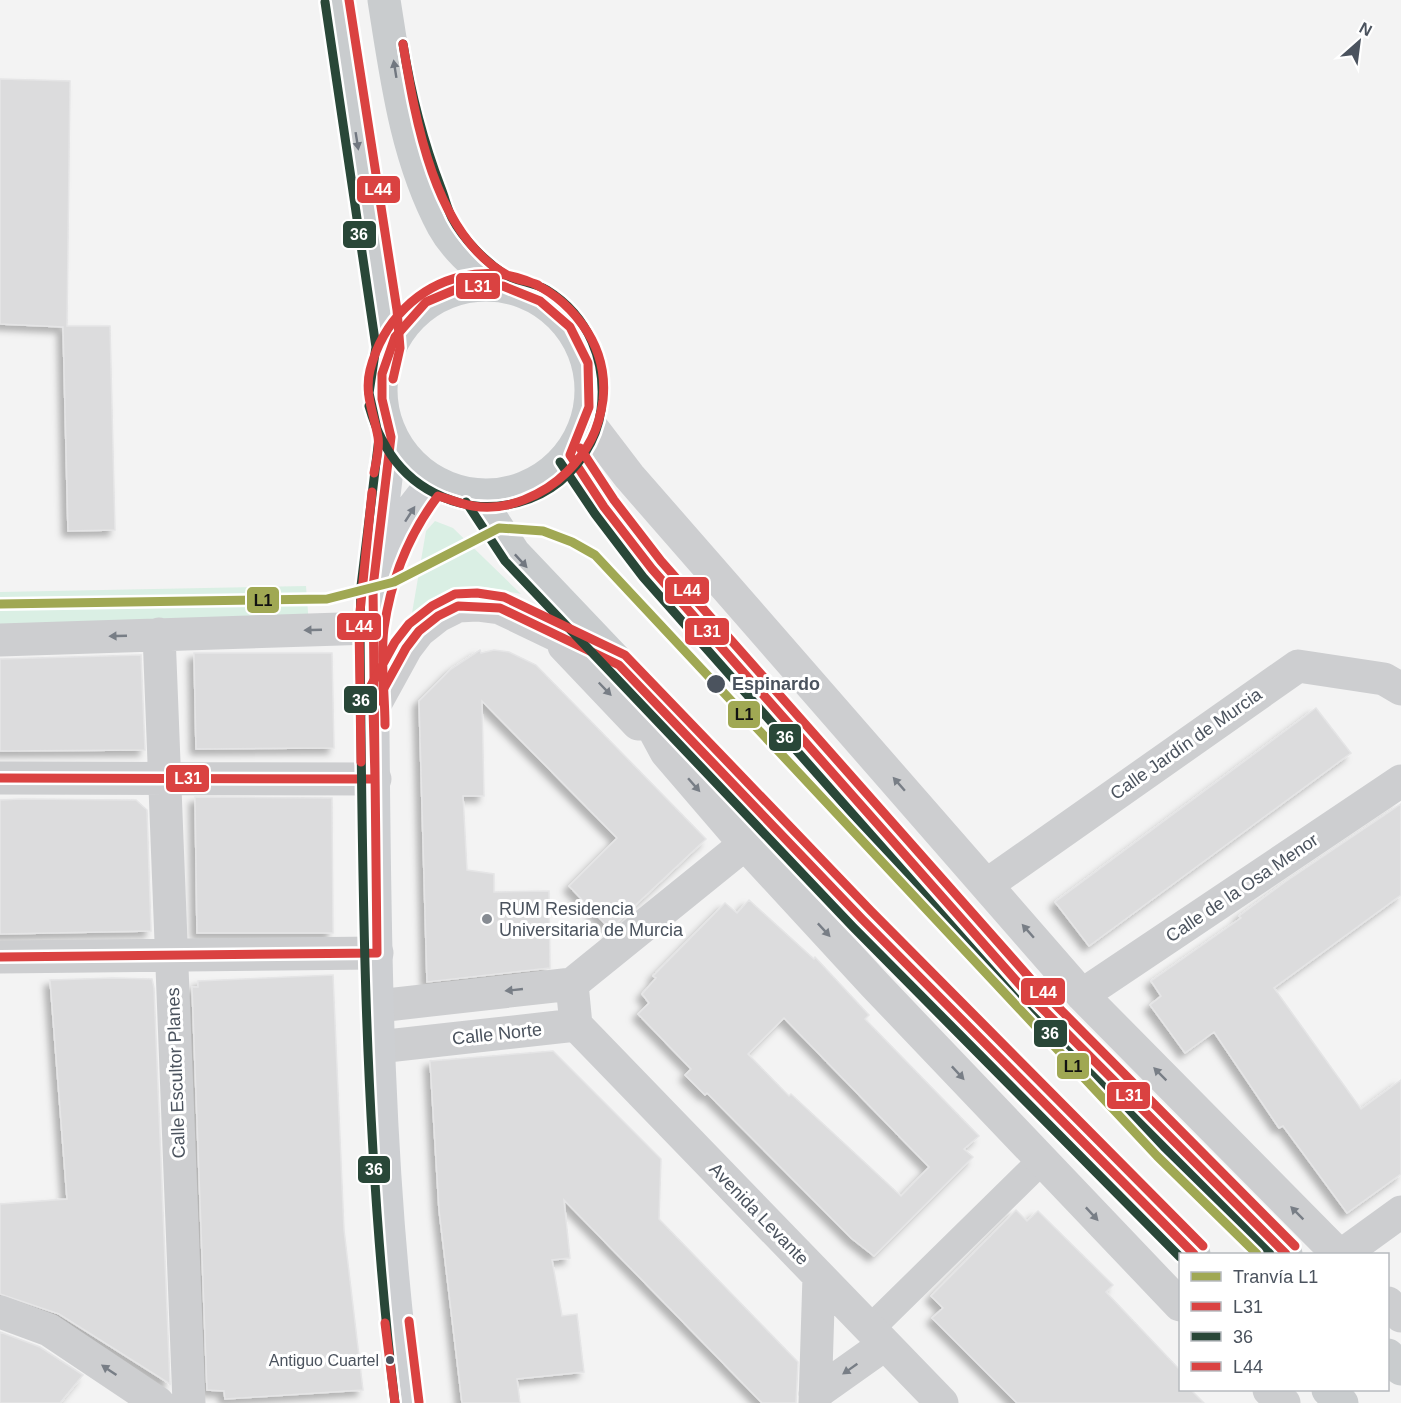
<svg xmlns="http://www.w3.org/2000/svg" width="1401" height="1403" font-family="Helvetica,sans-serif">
  <defs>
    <filter id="shadow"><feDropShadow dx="-5.5" dy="5.5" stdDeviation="3" flood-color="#0004"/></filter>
  </defs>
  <rect width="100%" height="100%" fill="#f3f3f3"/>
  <path fill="#daefe4" d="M435,521L453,528L521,594L485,587L446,594L411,619L426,531Z
    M306,586L309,625L0,629V592Z"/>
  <path fill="#dcdcdd" stroke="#e5e5e6" stroke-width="1.5" fill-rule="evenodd" filter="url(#shadow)" d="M0,79L70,81L67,326H110L115,530L68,531L63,327L0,324Z
    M480,650L481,653L494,650L509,652L536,665L706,839L610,929L569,886L617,838L482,701L484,796H463L467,870L494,874V892L549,891L550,968L427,982L419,701L451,669Z
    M194,653H332L334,748L196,749Z
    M141,655L145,750L0,751V659Z
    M1316,708L1351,753L1089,946L1055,902Z
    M195,797L332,798L333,933H197Z
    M21,799L136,800L147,810L151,931L0,934V800Z
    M1401,804V895L1274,988L1361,1109L1401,1080V1174L1347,1213L1283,1126L1279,1128L1214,1032L1185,1053L1150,1005L1161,996L1151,981L1241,918L1239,916L1285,882Z
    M749,900L814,959L815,957L869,1015L865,1019L979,1136L964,1149L973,1157L874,1256L851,1238L707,1093L705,1095L685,1075L691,1069L638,1014L649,1003L642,994L656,978L653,976L725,903L737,913ZM784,1018L929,1167L901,1196L791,1094L789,1096L748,1054Z
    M333,975L344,1230L363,1390L225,1399L224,1391L207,1390L192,987H198V981Z
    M113,978L152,979L154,988L170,1384L59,1314L0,1294V1204L67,1199L50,980Z
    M553,1051L661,1159L659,1219L798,1362L796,1403H762L564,1200L570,1258L552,1260L562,1316L577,1314L584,1372L517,1379L520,1403H462L439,1210L430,1061Z
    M1016,1210L1027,1221L1038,1211L1113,1285L1106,1292L1180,1370V1389H1190L1204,1403H1017L932,1318L943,1308L931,1296Z
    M0,1332L40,1347L83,1375L60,1403H0Z"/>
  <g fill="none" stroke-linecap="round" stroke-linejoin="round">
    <path stroke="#cdced0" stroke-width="28" d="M869,1330L1041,1161"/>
    <path stroke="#cdced0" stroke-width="33" d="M587,421L629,476L1082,995L1338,1254
      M159,634L189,1403
      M0,640L372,628
      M564,646L638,724
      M373,708L406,648L419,631L438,616L458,606L477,605L500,608L619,665L666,752L745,844L875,985L1180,1305
      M0,778L375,779
      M988,884L1298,666L1384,679L1401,689
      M0,957L377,953
      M1082,995L1401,781
      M378,1006L572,984
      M576,1025L942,1403
      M576,1025L572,984L745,844
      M378,1047L576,1025
      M1343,1254L1401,1212
      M1388,1303L1401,1316
      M0,1312L49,1330L158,1403
      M1269,1390L1284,1403
      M815,1394L884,1345
      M815,1403L819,1276"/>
    <path stroke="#cdcfd2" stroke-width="33" d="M391,437L373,587L372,628C375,887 372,1147 407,1403
      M387,562L409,513L433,482"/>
    <path stroke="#c9ccce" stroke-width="33" d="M337,0L388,348
      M384,0C396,76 406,157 443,226C456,250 480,268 500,285
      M381 390a105 105 0 1 1 210 0a105 105 0 1 1-210 0Z
      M570,455L604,507L652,569L1027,993L1286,1254
      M476,495L514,553L862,919L1194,1254
      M1388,1355L1401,1369
      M1328,1390L1342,1403"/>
    <defs>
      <path id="bus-1" d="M570,455L604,507L652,569L1027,993L1286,1254
        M0,778L375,779
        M375,779L373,708L406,648L419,631L438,616L458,606L500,608L619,665L862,919L1194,1254
        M377,953L373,587L391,437L382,399V374L395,337L426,302L464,286H503L540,301L570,327L588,363L589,407L570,455
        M0,957L377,953"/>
      <path id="bus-2" d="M325,2L376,347L369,393L379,438L361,586L360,628C362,887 364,1145 395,1403
        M369,406C383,455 410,489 460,503C490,511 525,505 551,488C577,471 597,441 601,410C607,362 589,316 547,290C534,282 517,282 504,274C485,261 463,239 452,218C447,208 445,198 441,188C423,141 411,94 403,44
        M560,462L595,514L643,577L1018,1001L1270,1254
        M466,502L505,561L853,927L1180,1257"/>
      <path id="bus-3" d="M349,0L397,310L400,348L393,379
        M403,44C415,118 434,235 507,275C517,280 528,281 538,285
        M580,448L614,500L661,561L1036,985L1295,1246
        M374,473C376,462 380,448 378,437C374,414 364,394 370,370C396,269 518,237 582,324C599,347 606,372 603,400C599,429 588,451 567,472C544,495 506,512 473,506C461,504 449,499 438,496C409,534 391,580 384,628C380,659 385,694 385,725
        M361,714L362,702L395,642L409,624L432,606L455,594L477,593L504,597L625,655L871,911L1203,1246
        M361,762L359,622L372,492
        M409,1321L419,1402
        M385,1323L395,1403"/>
    </defs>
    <use href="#bus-1" stroke="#fff" stroke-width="14"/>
    <use href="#bus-2" stroke="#fff" stroke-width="14"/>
    <use href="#bus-3" stroke="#fff" stroke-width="14"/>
    <use href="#bus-1" stroke="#da4241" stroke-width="9"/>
    <use href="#bus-2" stroke="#294738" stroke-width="9"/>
    <use href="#bus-3" stroke="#da4241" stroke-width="9"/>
    <defs>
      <path id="tram-1" d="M0,604L327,599L394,582L499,528L543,531L572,542L595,555L1157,1156L1257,1254"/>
    </defs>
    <use href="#tram-1" stroke="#fff" stroke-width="14"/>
    <use href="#tram-1" stroke="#a0a853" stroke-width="9"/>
  </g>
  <defs><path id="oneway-solid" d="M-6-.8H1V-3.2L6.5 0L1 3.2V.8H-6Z" transform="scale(1.5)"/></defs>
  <g fill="#717780">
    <use href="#oneway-solid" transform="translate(395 69) rotate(-99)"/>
    <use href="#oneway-solid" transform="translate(357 141) rotate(81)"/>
    <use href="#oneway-solid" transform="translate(521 561) rotate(47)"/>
  </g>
  <use fill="#787e87" href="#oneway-solid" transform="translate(410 514) rotate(-57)"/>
  <g fill="#787e86">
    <use href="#oneway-solid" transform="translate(313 630) rotate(178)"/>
    <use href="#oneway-solid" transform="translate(118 636) rotate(178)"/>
    <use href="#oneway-solid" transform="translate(605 689) rotate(46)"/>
    <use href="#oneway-solid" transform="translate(899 784) rotate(-131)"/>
    <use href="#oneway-solid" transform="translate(694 785) rotate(49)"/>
    <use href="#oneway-solid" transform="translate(824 930) rotate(47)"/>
    <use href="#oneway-solid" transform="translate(1028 931) rotate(-131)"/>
    <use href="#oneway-solid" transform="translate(514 990) rotate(174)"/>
    <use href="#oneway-solid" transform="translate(958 1073) rotate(47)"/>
    <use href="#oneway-solid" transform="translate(1160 1074) rotate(-135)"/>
    <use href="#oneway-solid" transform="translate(1297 1213) rotate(-135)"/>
    <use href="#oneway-solid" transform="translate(1092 1214) rotate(47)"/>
    <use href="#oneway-solid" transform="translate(850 1369) rotate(145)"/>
    <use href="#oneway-solid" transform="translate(109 1370) rotate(-146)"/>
  </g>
  <g fill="#4b535e" stroke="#fff" stroke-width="2">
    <circle cx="716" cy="684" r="10"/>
    <circle cx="390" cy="1360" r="5"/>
  </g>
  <circle fill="#868b92" stroke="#fff" stroke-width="2" cx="487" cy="919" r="6"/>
  <g text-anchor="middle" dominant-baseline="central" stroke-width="6" stroke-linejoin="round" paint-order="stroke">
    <g font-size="16" fill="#4b535e" stroke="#fff" text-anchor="end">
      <text x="379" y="1360">Antiguo Cuartel</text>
    </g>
    <g font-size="18" font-weight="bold" fill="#4b535e" stroke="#fff" text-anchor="start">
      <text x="732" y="684">Espinardo</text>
    </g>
    <g font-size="18" fill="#4b535e" stroke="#fff">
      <text transform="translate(1186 744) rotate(-35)">Calle Jardín de Murcia</text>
      <text transform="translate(1242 888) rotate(-34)">Calle de la Osa Menor</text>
      <text transform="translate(497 1034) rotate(-6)">Calle Norte</text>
      <text transform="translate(176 1073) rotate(-92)">Calle Escultor Planes</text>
      <text transform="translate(759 1214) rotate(46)">Avenida Levante</text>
    </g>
    <g font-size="18" fill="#4b535e" stroke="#fff" text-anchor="start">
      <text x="499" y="909">RUM Residencia<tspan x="499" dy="21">Universitaria de Murcia</tspan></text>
    </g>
  </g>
  <g stroke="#fff" stroke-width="2">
    <rect x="356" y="175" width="45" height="29" rx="6" fill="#da4241"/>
    <rect x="342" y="220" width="35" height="29" rx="6" fill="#294738"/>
    <rect x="455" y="272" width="46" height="28" rx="6" fill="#da4241"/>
    <rect x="664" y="576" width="46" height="29" rx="6" fill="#da4241"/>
    <rect x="246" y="586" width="34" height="28" rx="6" fill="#a0a853"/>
    <rect x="336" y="612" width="46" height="29" rx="6" fill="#da4241"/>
    <rect x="684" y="617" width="46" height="29" rx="6" fill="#da4241"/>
    <rect x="343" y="685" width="35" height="29" rx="6" fill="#294738"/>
    <rect x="727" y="700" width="34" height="29" rx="6" fill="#a0a853"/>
    <rect x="768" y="723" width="34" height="29" rx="6" fill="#294738"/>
    <rect x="165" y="764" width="45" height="29" rx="6" fill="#da4241"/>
    <rect x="1020" y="977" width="46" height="29" rx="6" fill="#da4241"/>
    <rect x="1033" y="1019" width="35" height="29" rx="6" fill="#294738"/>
    <rect x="1056" y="1052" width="34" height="28" rx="6" fill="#a0a853"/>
    <rect x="1106" y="1081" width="45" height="29" rx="6" fill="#da4241"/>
    <rect x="357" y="1155" width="34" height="29" rx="6" fill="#294738"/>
  </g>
  <g font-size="16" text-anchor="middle" font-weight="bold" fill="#fff">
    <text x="378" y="195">L44</text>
    <text x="359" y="240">36</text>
    <text x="478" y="292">L31</text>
    <text x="687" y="596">L44</text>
    <text x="359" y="632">L44</text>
    <text x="707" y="637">L31</text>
    <text x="361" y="706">36</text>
    <text x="785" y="743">36</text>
    <text x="188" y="784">L31</text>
    <text x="1043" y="998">L44</text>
    <text x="1050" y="1039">36</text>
    <text x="1129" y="1101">L31</text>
    <text x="374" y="1175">36</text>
  </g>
  <g font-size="16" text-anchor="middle" font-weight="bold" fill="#111">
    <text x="263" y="606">L1</text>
    <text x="744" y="720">L1</text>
    <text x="1073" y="1072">L1</text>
  </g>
  <rect x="1179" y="1253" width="210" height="138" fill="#ffffff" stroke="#b7babf" stroke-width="1.5"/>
  <rect x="1191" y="1272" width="30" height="9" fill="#a0a853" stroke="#b7babf" stroke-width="1.5"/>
  <text x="1233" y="1283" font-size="18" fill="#4b535e">Tranvía L1</text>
  <rect x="1191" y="1302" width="30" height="9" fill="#da4241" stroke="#b7babf" stroke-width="1.5"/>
  <text x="1233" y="1313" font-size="18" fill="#4b535e">L31</text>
  <rect x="1191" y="1332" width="30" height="9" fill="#294738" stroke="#b7babf" stroke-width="1.5"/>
  <text x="1233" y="1343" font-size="18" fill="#4b535e">36</text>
  <rect x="1191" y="1362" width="30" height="9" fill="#da4241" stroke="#b7babf" stroke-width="1.5"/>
  <text x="1233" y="1373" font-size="18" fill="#4b535e">L44</text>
  <g transform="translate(1359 42) rotate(28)" stroke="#ffffff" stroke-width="4.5" paint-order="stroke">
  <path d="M0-4.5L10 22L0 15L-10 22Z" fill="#4b535e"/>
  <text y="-9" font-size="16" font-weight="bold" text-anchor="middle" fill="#4b535e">N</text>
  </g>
</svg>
